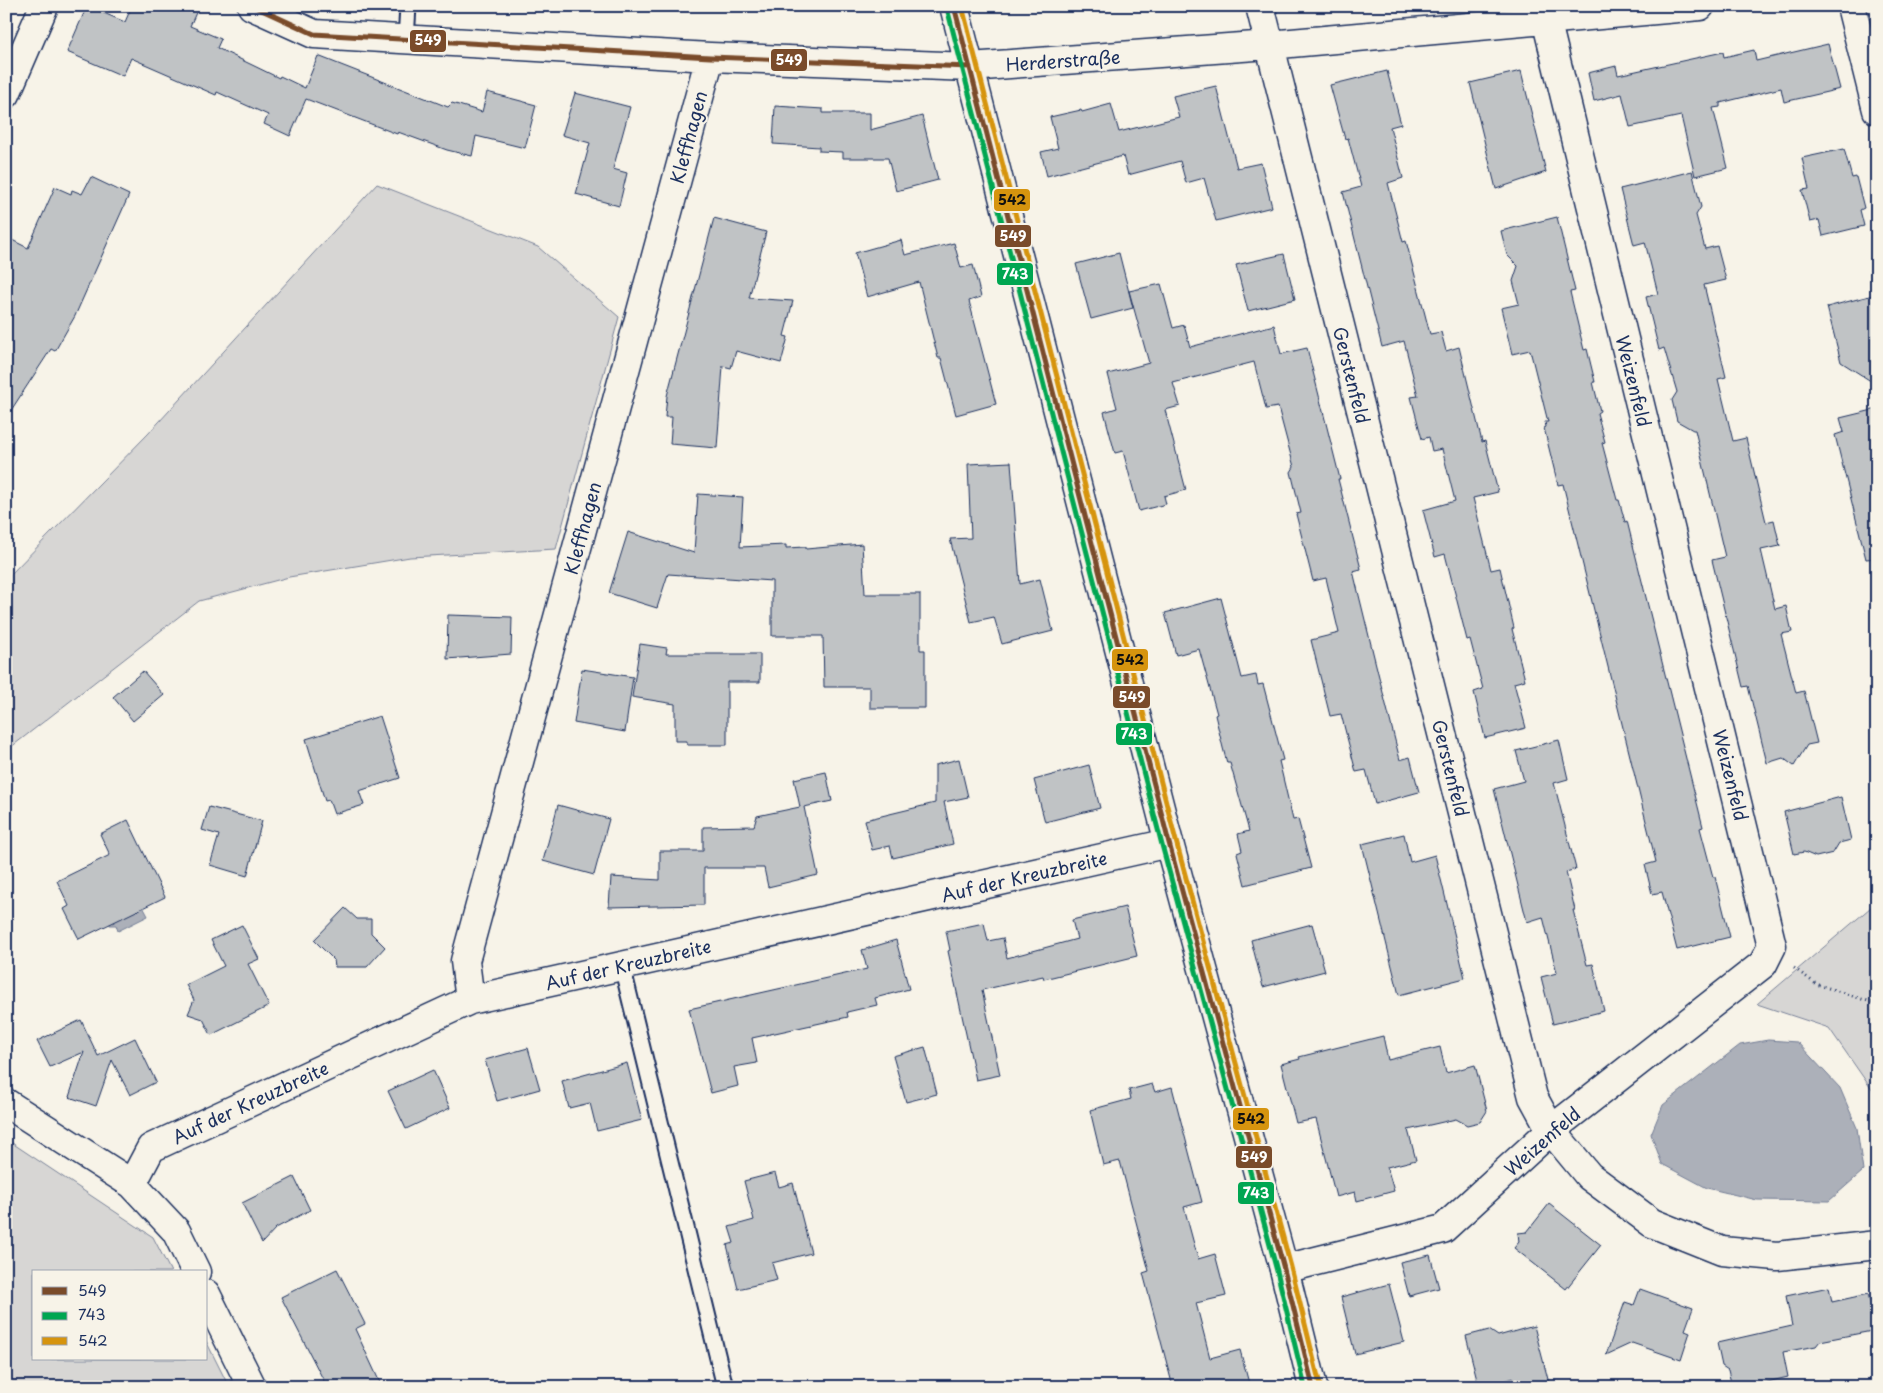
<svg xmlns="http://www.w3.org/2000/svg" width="1883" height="1393" font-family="'Playpen Sans',sans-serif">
  <rect width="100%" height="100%" fill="#f7f3e8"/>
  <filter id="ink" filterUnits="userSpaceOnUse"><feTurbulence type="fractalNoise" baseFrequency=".02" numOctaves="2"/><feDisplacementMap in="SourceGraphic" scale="10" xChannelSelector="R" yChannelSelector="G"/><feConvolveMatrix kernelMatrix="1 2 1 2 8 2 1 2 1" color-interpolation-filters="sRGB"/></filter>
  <g filter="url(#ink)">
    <path fill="#d7d6d4" stroke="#798299" d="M377,184L538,247L619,317L556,549L410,557L289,577L199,601L6,751V579L148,434Z
      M1877,902V1097L1829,1028L1757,1004Z
      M6,1139L153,1237L171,1272H34V1359H206V1341L229,1387H6Z"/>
    <path fill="#acb0b9" stroke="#727c95" d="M139,899L148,916L118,931L116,925H110L109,923Z
      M1768,1040L1797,1042L1840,1088L1857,1128L1863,1171L1829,1201L1757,1200L1707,1188L1662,1164L1651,1134L1663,1105L1740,1045Z"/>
    <path fill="#c0c3c5" stroke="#1b2f5e" d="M87,6L125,22L132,6H199L190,26L221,39L217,48L279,78L280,76L305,88L318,56L448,107L452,103L482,112L487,92L536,105L525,148L476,136L472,156L447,150L398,132L397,134L306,99L290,136L264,124L268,115L217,92L216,95L131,58L123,76L67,52Z
      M1828,44L1840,89L1784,102L1781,88L1720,103V107L1713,108L1728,168L1695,176L1681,116L1630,127L1622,94L1594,101L1588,73L1616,66L1618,75L1723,52L1724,57L1754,50L1756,61Z
      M1387,71L1401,124L1390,127L1403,178L1388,183L1403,242L1406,241L1430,334L1441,332L1446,351L1459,347L1482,442L1485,441L1498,492L1473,498L1491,570L1500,568L1514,628L1512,629L1525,680L1514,683L1526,728L1485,738L1474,692L1483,689L1470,639L1467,640L1445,554L1435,557L1423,510L1455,501L1442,449L1432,451L1429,437L1422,439L1411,397L1418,396L1404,341L1382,347L1343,192L1361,187L1348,138L1345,139L1330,85Z
      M1521,71L1546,172L1496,189L1470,83Z
      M1216,86L1237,168L1261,163L1272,207L1216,221L1204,178L1186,183L1180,161L1128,175L1123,156L1047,176L1041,152L1058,148L1050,117L1081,110L1082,112L1111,104L1119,132L1179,117L1173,96Z
      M575,93L630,107L613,169L627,173L619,206L576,194L590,143L562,135Z
      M775,106L823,109V113H870V130L922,116L938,180L896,191L888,158H843V152L819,151V147L773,144Z
      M1844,149L1852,178L1856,177L1864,208L1860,210L1864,226L1823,236L1819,220L1810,222L1802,190L1809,189L1802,158Z
      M1692,171L1701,207L1696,215L1705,249L1717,246L1726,280L1704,285L1726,377L1718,379L1733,441L1746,438L1766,522L1774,520L1780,546L1761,550L1775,609L1786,606L1792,632L1781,634L1796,693L1804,691L1817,743L1807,745L1794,766L1783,758L1767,763L1748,686L1743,687L1712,560L1725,557L1695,430H1693L1677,421L1672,400L1677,392L1664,348L1659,350L1646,297L1658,294L1645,242L1634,245L1620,189Z
      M91,177L129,195L75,316L55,351L51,349L6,418V237L28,248L55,187L71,194L72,190L82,194Z
      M1557,217L1575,291L1570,292L1584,350L1587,349L1595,382H1593L1600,411L1597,413L1605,442L1602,443L1617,500H1619L1625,522L1627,521L1703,827L1700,828L1713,877H1715L1730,937L1677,950L1662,892L1652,894L1645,865L1656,862L1563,484L1558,485L1544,428L1546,427L1545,422H1548L1530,350L1512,354L1501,308L1519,304L1513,281L1518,266L1507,255L1501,231Z
      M714,218L766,232L749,298L793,301L784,336L788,337L781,363L736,351L731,368L723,366L717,448L670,444L672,417H665L667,396Z
      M901,240L905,255L954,243L961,268L973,265L981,297L969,301L996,404L956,415L941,358H938L919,282L867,297L855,253Z
      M1119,253L1133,308L1091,319L1076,264Z
      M1284,254L1295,299L1248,311L1236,265Z
      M1161,284L1173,328L1184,325L1190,347L1274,325L1281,354L1307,348L1340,479H1338L1361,569L1353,571L1376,665L1400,760L1410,757L1419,792L1375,804L1366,770L1356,772L1341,714L1330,716L1311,640L1339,633L1326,578L1313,581L1296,514L1301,513L1291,472L1294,467L1278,407L1266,409L1254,362L1173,383L1180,406L1165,410L1186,490L1164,496L1166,504L1139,511L1123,451L1115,453L1104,412L1117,408L1108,374L1149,363L1129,291Z
      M1877,294V385L1841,362L1827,307Z
      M1877,409V558L1866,559L1835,435L1844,432L1840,418Z
      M1011,462L1020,584L1040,579L1053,631L1002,644L994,617L971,622L950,539L971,538L968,464Z
      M698,494L743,497L740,547L786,545V548L806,547V549L862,544L865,594H920V650H925V708H870V687H824L823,636H772V581L668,574L657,608L609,593L628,532L694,553Z
      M1221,598L1242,678L1256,675L1258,685L1263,684L1283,760L1279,761L1293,820L1298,819L1311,868L1245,885L1237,853L1242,851L1238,834L1249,831L1230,763H1227L1223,748L1215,715L1217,714L1199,649L1176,655L1165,613Z
      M448,615L512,617L511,654L447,659Z
      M640,644L667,648L666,654H760V682H727V745H687V741H675V704L632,697Z
      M582,669L633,677L625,732L574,723Z
      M143,671L164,695L133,721L113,697Z
      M380,716L400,778L359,791L364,805L334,814L329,800L325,801L306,739Z
      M1559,740L1568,779L1554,783L1576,869L1566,872L1575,910H1573L1587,965L1593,964L1604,1011L1553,1024L1541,977L1557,973L1543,917L1527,922L1494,789L1524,781L1516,751Z
      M959,759L968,797L944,802L953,844L893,858L890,846L872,850L865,820L935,803V765Z
      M1089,765L1100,808L1045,822L1034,780Z
      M826,772L832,801L804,807L818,875L768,887L764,868H704V905L609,907L611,877L660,880V851H703V827L754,826L757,816L800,807L794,779Z
      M1841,797L1851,840L1839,843L1833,853L1816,857L1804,852L1794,854L1784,812Z
      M558,805L609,819L594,875L543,861Z
      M209,807L262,821L247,876L210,865L219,835L202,830Z
      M128,820L165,897L79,939L64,909L69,906L57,881L110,855L100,834Z
      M1404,834L1410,862L1435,855L1465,978L1399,995L1362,844Z
      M1125,907L1137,956L1044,979L1043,976L982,990L1000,1075L976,1080L948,951L950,950L946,931L984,923L988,941L1003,938L1007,958L1077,939L1072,920Z
      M345,908L357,919H371V933L385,947L367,967H335L334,960L314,940Z
      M1312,924L1325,971L1263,987L1251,940Z
      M242,925L259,959L248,964L269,1006L211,1035L203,1019L188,1014L194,1000L186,985L224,966L211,940Z
      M896,940L909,989L875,998L877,1005L847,1012L848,1017L752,1038L757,1063L734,1067L738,1086L711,1093L689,1009L867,969L862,950Z
      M81,1020L98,1056L135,1038L156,1082L130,1095L112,1060L96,1106L69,1097L84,1052L50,1067L37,1041Z
      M1383,1036L1388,1060L1440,1047L1446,1073L1475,1065L1487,1111L1480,1122L1467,1125L1456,1119L1408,1130L1416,1160L1387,1167L1394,1191L1357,1201L1355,1192L1336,1197L1316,1119L1296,1123L1281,1064L1300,1059L1299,1057Z
      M925,1047L937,1094L906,1102L893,1056Z
      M528,1048L540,1089L497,1101L485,1060Z
      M627,1063L642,1120L597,1131L590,1103L569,1108L562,1081Z
      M433,1070L450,1108L406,1129L388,1091Z
      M1152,1084L1155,1092L1172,1087L1202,1202L1184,1207L1198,1259L1215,1254L1226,1296L1196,1303L1210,1358L1240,1350L1250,1387H1173L1143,1273L1149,1271L1120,1161L1103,1165L1090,1110L1131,1099L1129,1090Z
      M775,1173L779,1187L793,1183L811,1253L772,1263L777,1280L738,1289L727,1245L734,1243L729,1227L754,1220L744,1181Z
      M294,1177L310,1210L276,1228L262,1243L242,1203Z
      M1549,1204L1601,1245L1566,1289L1514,1248L1519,1242L1518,1233L1527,1232Z
      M1430,1255L1439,1288L1409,1296L1400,1262Z
      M337,1269L365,1324L355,1329L382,1387H327L281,1297Z
      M1389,1284L1404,1342L1355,1354L1341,1297Z
      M1829,1287L1832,1302L1868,1294L1871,1305L1877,1303V1330L1820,1341L1816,1346L1783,1352L1788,1377L1747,1387H1732L1728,1370L1722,1366L1717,1343L1792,1326L1786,1296Z
      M1640,1289L1693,1308L1685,1330L1690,1332L1681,1360L1632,1343L1606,1355L1625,1302L1634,1305Z
      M1534,1326L1550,1387H1517L1514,1378L1479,1387L1466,1336L1489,1330L1498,1336Z"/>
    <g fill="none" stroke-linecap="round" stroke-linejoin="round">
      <defs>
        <path id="lane" d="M406,40L408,6
          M622,966L725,1387"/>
        <path id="street" d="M252,6L314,34L710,57L970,67L1269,45L1700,6
          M1260,6L1533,1097L1551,1130L1589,1176L1652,1223L1722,1251L1777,1256L1877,1245
          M1851,6L1877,110
          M6,94L44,6
          M470,1000L465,961L710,57
          M6,1103L132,1184L176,1231L196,1272
          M132,1184L151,1148L470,1000L1169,843
          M1284,1269L1443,1229L1551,1130L1763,964L1772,946L1546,19
          M206,1294L252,1387"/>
        <path id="secondary" d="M954,6L1169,843L1284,1269L1313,1387"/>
      </defs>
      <use href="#lane" stroke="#1b2f5e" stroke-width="19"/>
      <use href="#street" stroke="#1b2f5e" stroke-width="31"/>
      <use href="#secondary" stroke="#1b2f5e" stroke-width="31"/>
      <path stroke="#1b2f5e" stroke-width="3" stroke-dasharray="1 4" stroke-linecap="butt" d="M1794,968L1816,984L1877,1004"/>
      <use href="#lane" stroke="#f7f3e8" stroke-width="15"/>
      <use href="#street" stroke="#f7f3e8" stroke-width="28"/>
      <use href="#secondary" stroke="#f7f3e8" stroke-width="28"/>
      <defs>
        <path id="bus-1" d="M253,6L314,34L710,57L970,67
          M954,6L1169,843L1284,1269L1313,1387"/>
        <path id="bus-2" d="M947,8L1162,845L1277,1271L1305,1387"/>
        <path id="bus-3" d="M962,6L1176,841L1291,1267L1320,1385"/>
      </defs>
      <use href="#bus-1" stroke="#f7f3e8" stroke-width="9"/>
      <use href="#bus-2" stroke="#f7f3e8" stroke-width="9"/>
      <use href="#bus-3" stroke="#f7f3e8" stroke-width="9"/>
      <use href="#bus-1" stroke="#7a4b2a" stroke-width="5"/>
      <use href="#bus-2" stroke="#00a651" stroke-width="5"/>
      <use href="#bus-3" stroke="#d6940e" stroke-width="5"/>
    </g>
  </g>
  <g text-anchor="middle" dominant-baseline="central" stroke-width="4" stroke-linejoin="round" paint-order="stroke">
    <g font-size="18" fill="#1b2f5e" stroke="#f7f3e8">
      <text transform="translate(1063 60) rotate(-4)">Herderstraße</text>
      <text transform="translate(688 137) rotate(-75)">Kleffhagen</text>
      <text transform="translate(1352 375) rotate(76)">Gerstenfeld</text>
      <text transform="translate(1634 381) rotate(76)">Weizenfeld</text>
      <text transform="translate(582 528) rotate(-75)">Kleffhagen</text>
      <text transform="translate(1451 768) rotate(76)">Gerstenfeld</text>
      <text transform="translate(1731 775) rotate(76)">Weizenfeld</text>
      <text transform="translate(1024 876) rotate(-13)">Auf der Kreuzbreite</text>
      <text transform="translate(628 964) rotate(-13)">Auf der Kreuzbreite</text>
      <text transform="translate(250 1102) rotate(-25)">Auf der Kreuzbreite</text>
      <text transform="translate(1542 1141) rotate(-41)">Weizenfeld</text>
    </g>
  </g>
  <g stroke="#f7f3e8" stroke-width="2">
    <rect x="409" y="29" width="38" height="24" rx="5" fill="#7a4b2a"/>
    <rect x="770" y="48" width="38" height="24" rx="5" fill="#7a4b2a"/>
    <rect x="993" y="188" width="38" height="24" rx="5" fill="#d6940e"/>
    <rect x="994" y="224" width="38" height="24" rx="5" fill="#7a4b2a"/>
    <rect x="996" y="262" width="38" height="24" rx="5" fill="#00a651"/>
    <rect x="1111" y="648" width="38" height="24" rx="5" fill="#d6940e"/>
    <rect x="1112" y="685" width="39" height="24" rx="5" fill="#7a4b2a"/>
    <rect x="1115" y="722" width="38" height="24" rx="5" fill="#00a651"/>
    <rect x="1232" y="1107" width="38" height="24" rx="5" fill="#d6940e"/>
    <rect x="1235" y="1145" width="38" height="24" rx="5" fill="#7a4b2a"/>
    <rect x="1237" y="1181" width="38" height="24" rx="5" fill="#00a651"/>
  </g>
  <g font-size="14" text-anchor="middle" font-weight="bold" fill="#fff">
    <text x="428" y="45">549</text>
    <text x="789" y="65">549</text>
    <text x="1013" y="241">549</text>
    <text x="1015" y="279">743</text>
    <text x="1132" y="702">549</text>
    <text x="1134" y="739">743</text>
    <text x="1254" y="1162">549</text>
    <text x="1256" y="1198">743</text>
  </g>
  <g font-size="14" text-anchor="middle" font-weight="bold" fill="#111">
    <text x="1012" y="205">542</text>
    <text x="1130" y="665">542</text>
    <text x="1251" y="1124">542</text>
  </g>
  <rect width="1883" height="1393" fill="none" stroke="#f7f3e8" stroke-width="25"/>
  <rect x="12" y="12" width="1858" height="1368" fill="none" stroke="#1b2f5e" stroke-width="2" filter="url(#ink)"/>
  <rect x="32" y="1270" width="175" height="90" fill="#f7f3e8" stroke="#9fa5b1"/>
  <rect x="42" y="1287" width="25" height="8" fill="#7a4b2a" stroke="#9fa5b1"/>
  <text x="78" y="1296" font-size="15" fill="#1b2f5e">549</text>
  <rect x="42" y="1312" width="25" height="8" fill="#00a651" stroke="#9fa5b1"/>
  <text x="78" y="1320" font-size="15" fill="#1b2f5e">743</text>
  <rect x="42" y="1337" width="25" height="8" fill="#d6940e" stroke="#9fa5b1"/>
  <text x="78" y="1346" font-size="15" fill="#1b2f5e">542</text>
</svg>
